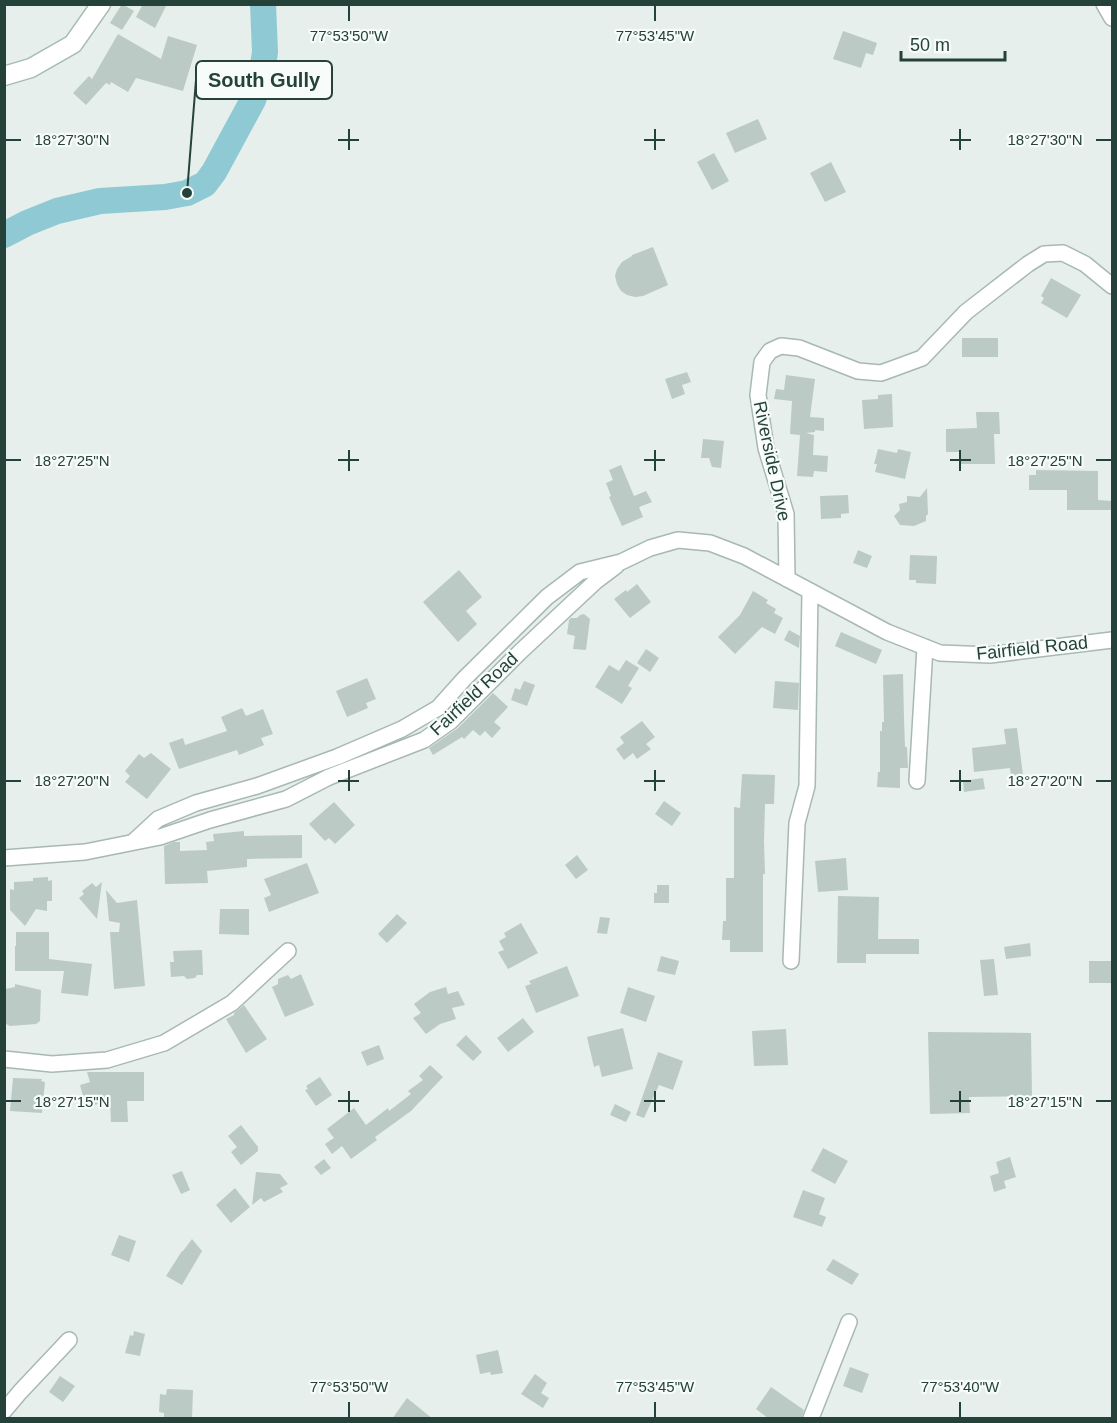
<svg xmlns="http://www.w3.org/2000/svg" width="1117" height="1423" font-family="Arial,sans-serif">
  <rect width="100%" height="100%" fill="#e6efeb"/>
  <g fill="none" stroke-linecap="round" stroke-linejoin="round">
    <path stroke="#8ec9d4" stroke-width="26" d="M4,235L27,223L57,211L100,201L165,197L187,193L205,184L214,172L253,100L261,78L265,52L263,4"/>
  </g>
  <path fill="#bbcac4" d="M122,4L134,11L122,30L110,23Z
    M143,4H167L155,28L136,17Z
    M843,31L877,43L873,55L866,53L861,68L833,59Z
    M118,34L161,59L168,36L197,45L183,91L136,78L128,92L111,82L110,85L106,83L86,105L73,93L89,76L92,79Z
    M758,119L767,139L735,153L726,133Z
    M714,153L729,181L712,190L697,162Z
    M831,162L846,192L825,202L810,173Z
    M653,247L668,285L643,296L635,297L627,295L621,291L617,284L615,276L617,269L622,262L632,256V255Z
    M1051,278L1081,295L1067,318L1041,303L1044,298L1041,296Z
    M962,338H998V357H962Z
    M687,372L691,382L682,385L685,394L672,399L665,379Z
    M786,375L815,379L810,417L824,418V431L815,430V432L806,433L814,435L813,455L828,456L827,472L814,471L813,477L797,476L800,435L790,434L792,401L774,399L776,389L784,390Z
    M892,394L893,427L864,429L862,400L878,399V395Z
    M976,412H999L1000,434H994L995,464H961L960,452H946V429L977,428Z
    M703,439L724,441L721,468L712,467L709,458H701Z
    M878,449L897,453L898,449L911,452L905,479L875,472L877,464H874Z
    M621,465L634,496L646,491L652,502L639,507L643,517L622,526L609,497L611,496L606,483L613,480L609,470Z
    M1036,470L1098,471V500L1113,501V510H1067V490H1029V475H1036Z
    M927,488L928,514L926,516V521L914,526L900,525L894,516L900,510L899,504L907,502V496L920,497Z
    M848,495L849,513L841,514V518L821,519L820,496Z
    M858,550L872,556L867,568L853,563Z
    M910,555L937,556L936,584L916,583V580H909Z
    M459,570L482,597L466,611L477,624L458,642L423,602Z
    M637,584L651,602L630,618L614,599L626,590L627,592Z
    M753,591L768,600L766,603L776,609L774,613L783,618L775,634L762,627L735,654L718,637L740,615Z
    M584,614L590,619L586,650L573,649L575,636L567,634L569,620L571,618H577L580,615Z
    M789,630L800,636L799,648L784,640Z
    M841,632L882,650L876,664L835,646Z
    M646,649L659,658L650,672L637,663Z
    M626,660L639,668L628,686L632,688L622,704L595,687L609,665L619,671Z
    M903,674L904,719L905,747H907L908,768H900V788L877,787L878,772H880V731H882V722H884L883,675Z
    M367,678L376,699L366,703L368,708L347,717L336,691Z
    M524,681L535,685L527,706L511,700L515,688L520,690Z
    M775,681L799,683L798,710L773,708Z
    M493,693L508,707L494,722L501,728L492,738L485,731L480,736L473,730L464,739L462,737L433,755L429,748L458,728Z
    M242,708L246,716L263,709L273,734L261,738L264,745L239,755L237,750L179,769L169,743L183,738L185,745L227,731L221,717Z
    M642,721L655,737L646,744L651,749L637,759L633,753L624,760L616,749L624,743L620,737Z
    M1017,728L1023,775L1011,776L1010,768L974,772L972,748L1006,744L1004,729Z
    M151,753L171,769L147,799L125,782L130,776L125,771L139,754L144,758Z
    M742,774L775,775L774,804H765L764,841L765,874H763V952H730V940H722L723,921H726V878H734V807L740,808Z
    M983,778L985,789L964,792L963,781Z
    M664,801L681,813L672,826L655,814Z
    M334,802L355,825L335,844L329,838L325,841L309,824Z
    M244,831V836L302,835V858L247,859V867L207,871L208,883L165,884L164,846L174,842H180V851L207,850L206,842L214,841L213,834Z
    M577,855L588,870L576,879L565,865Z
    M846,858L848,890L818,892L815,861Z
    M307,863L319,893L269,912L264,898L271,895L264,879Z
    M48,877V881L52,880V901H47V911L36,909L25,926L10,910V889L14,890V882L33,881V878Z
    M102,882L97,919L79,898L84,894L82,891L92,883L96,887Z
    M657,885H669V903H654V893H657Z
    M106,890L117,903L137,900L145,986L114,989L110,932H119L120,923L109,921Z
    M838,896L879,897L878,939H919V954H866V963H837Z
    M220,909H249V935L219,934Z
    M397,914L407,923L387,943L378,934Z
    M600,917L610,918L607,934L597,933Z
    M521,923L538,953L508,969L498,952L504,950L499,941L506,937L504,933Z
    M16,932H49V959L92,964L88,996L61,993L64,971H15V946H16Z
    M1030,943L1031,956L1006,959L1004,947Z
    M202,950L203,975H197L195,978L187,979L184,976L171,977L170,962H174L173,951Z
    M661,956L679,961L675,975L657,971Z
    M994,959L998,995L984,996L980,960Z
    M1089,961H1113V983H1089Z
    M567,966L579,996L536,1013L525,986L531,984L529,981Z
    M301,974L314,1005L285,1017L272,987L278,984V979L288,975L291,979Z
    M15,984L41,990L40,1021L36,1024L10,1026L4,1023L5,989L15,987Z
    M446,987L448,994L458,991L465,1005L452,1008L456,1019L440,1024L426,1034L413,1018L421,1013L414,1004L430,992Z
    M628,987L655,996L646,1022L620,1013Z
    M244,1005L267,1039L246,1053L226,1019L234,1015V1013Z
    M523,1018L534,1032L508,1052L497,1038Z
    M623,1028L633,1069L602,1077L599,1065L594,1067L587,1037Z
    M786,1029L788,1065L754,1066L752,1031Z
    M928,1032L1031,1033L1032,1096L969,1097L970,1113L930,1114Z
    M466,1035L482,1052L473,1061L456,1045Z
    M379,1045L384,1059L367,1066L361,1052Z
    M658,1052L683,1061L673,1090L659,1085L644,1118L636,1115Z
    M430,1065L443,1077L411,1111L375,1137L377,1140L351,1159L342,1146L332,1154L325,1144L334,1138L327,1129L354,1108L366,1125L388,1108L389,1111L411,1094L408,1091L423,1080L419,1076Z
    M87,1072H144V1101H127L128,1122H111L110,1101L86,1107L80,1085L90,1082Z
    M320,1077L332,1095L316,1106L305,1090L308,1089L306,1086Z
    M13,1078L42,1079L41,1081L45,1082L42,1113L10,1111Z
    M615,1104L631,1112L626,1122L610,1115Z
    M241,1125L258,1147V1151L241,1165L231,1152L237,1147L228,1136Z
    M823,1148L848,1161L835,1184L811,1171Z
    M1010,1157L1016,1177L1004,1181L1006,1188L994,1192L990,1176L999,1173L996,1162Z
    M324,1159L331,1168L321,1175L314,1167Z
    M182,1171L190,1190L181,1194L172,1175Z
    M256,1172L280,1174L288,1184L280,1188L283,1192L264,1202L261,1198L252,1205Z
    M235,1188L250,1207L231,1223L216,1205Z
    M803,1190L825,1198L819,1214L826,1217L822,1227L793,1217Z
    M119,1235L136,1241L129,1262L111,1255Z
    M192,1239L202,1251L182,1285L166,1276L182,1251H183Z
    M833,1259L859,1274L852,1285L826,1270Z
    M134,1331L145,1334L140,1356L125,1353L130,1335L133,1336Z
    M498,1350L503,1373L491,1375L490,1372L480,1374L476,1355Z
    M850,1367L869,1374L862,1393L843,1386Z
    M535,1374L547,1383L541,1393L549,1398L543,1408L521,1394Z
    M60,1376L75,1386L63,1402L49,1392Z
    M771,1387L804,1410L801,1419H769L756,1409Z
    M167,1389L193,1390L192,1419H164V1413L159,1412L160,1394L166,1395Z
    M407,1398L433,1419H392Z"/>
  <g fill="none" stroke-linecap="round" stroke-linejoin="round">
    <defs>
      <path id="minor" d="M1104,4L1112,18
        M787,579L786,514L766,448L758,395L762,362L770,351L781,346L799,348L858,371L881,373L922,358L966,312L1028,264L1044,254L1063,253L1085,264L1112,286
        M917,781L925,647
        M133,842L158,819L196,803L257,786L337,757L402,729L438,708L464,679L547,597L580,572L621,562L650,548L678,540L710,543L744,556L887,632L940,653L990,655L1112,640
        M4,858L85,852L160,837L210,820L286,799L329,777L424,740L451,721L520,652L596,581L616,566
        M791,961L797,823L807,786L810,591
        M4,1059L52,1064L107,1060L164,1043L232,1003L288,951
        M4,1411L20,1392L69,1340
        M811,1418L849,1322"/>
      <path id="secondary" d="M4,76L31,68L73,44L101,4"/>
    </defs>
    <use href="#minor" stroke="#a8b8b2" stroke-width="18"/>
    <use href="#secondary" stroke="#a4bbb3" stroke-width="21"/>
    <use href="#minor" stroke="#fff" stroke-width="15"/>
    <use href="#secondary" stroke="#fff" stroke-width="18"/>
  </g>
  <path fill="none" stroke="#24423a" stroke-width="2" d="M349,6V21M655,6V21M349,129V150M655,129V150M960,129V150M6,140H21M338,140H359M644,140H665M950,140H971M1096,140H1111M349,450V471M655,450V471M960,450V471M6,460H21M338,460H359M644,460H665M950,460H971M1096,460H1111M349,770V791M655,770V791M960,770V791M6,781H21M338,781H359M644,781H665M950,781H971M1096,781H1111M349,1091V1112M655,1091V1112M960,1091V1112M6,1101H21M338,1101H359M644,1101H665M950,1101H971M1096,1101H1111M349,1402V1417M655,1402V1417M960,1402V1417"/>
  <g text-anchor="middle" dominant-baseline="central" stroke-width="4.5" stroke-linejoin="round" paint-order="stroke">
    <g font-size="18" fill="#24423a" stroke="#f7fbf9">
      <text transform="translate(772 461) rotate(78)">Riverside Drive</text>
      <text transform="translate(1032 648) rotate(-6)">Fairfield Road</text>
      <text transform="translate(474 694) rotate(-43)">Fairfield Road</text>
    </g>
  </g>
  <g font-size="15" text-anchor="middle" fill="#24423a" stroke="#f7fbf9" stroke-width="4.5" stroke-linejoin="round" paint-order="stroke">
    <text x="349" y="41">77°53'50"W</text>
    <text x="655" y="41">77°53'45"W</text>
    <text x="72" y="145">18°27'30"N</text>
    <text x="1045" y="145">18°27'30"N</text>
    <text x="72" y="466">18°27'25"N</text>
    <text x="1045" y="466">18°27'25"N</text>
    <text x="72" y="786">18°27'20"N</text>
    <text x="1045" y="786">18°27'20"N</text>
    <text x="72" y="1107">18°27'15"N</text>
    <text x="1045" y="1107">18°27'15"N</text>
    <text x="349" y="1392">77°53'50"W</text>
    <text x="655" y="1392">77°53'45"W</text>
    <text x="960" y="1392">77°53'40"W</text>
  </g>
  <path fill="none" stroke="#24423a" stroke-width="2" d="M187 193L196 80"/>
  <circle fill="#24423a" stroke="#f7fbf9" stroke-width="2" cx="187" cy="193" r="6"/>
  <rect fill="#f7fbf9" stroke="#24423a" stroke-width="2" x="196" y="61" width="136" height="38" rx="6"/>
  <g font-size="20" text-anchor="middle" font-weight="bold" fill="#24423a">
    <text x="264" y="87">South Gully</text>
  </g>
  <rect width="1117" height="1423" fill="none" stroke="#24423a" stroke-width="12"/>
  <path d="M901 51v9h104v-9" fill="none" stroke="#24423a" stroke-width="3"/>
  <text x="910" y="51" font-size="18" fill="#24423a" stroke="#f7fbf9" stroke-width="4.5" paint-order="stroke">50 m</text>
</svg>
